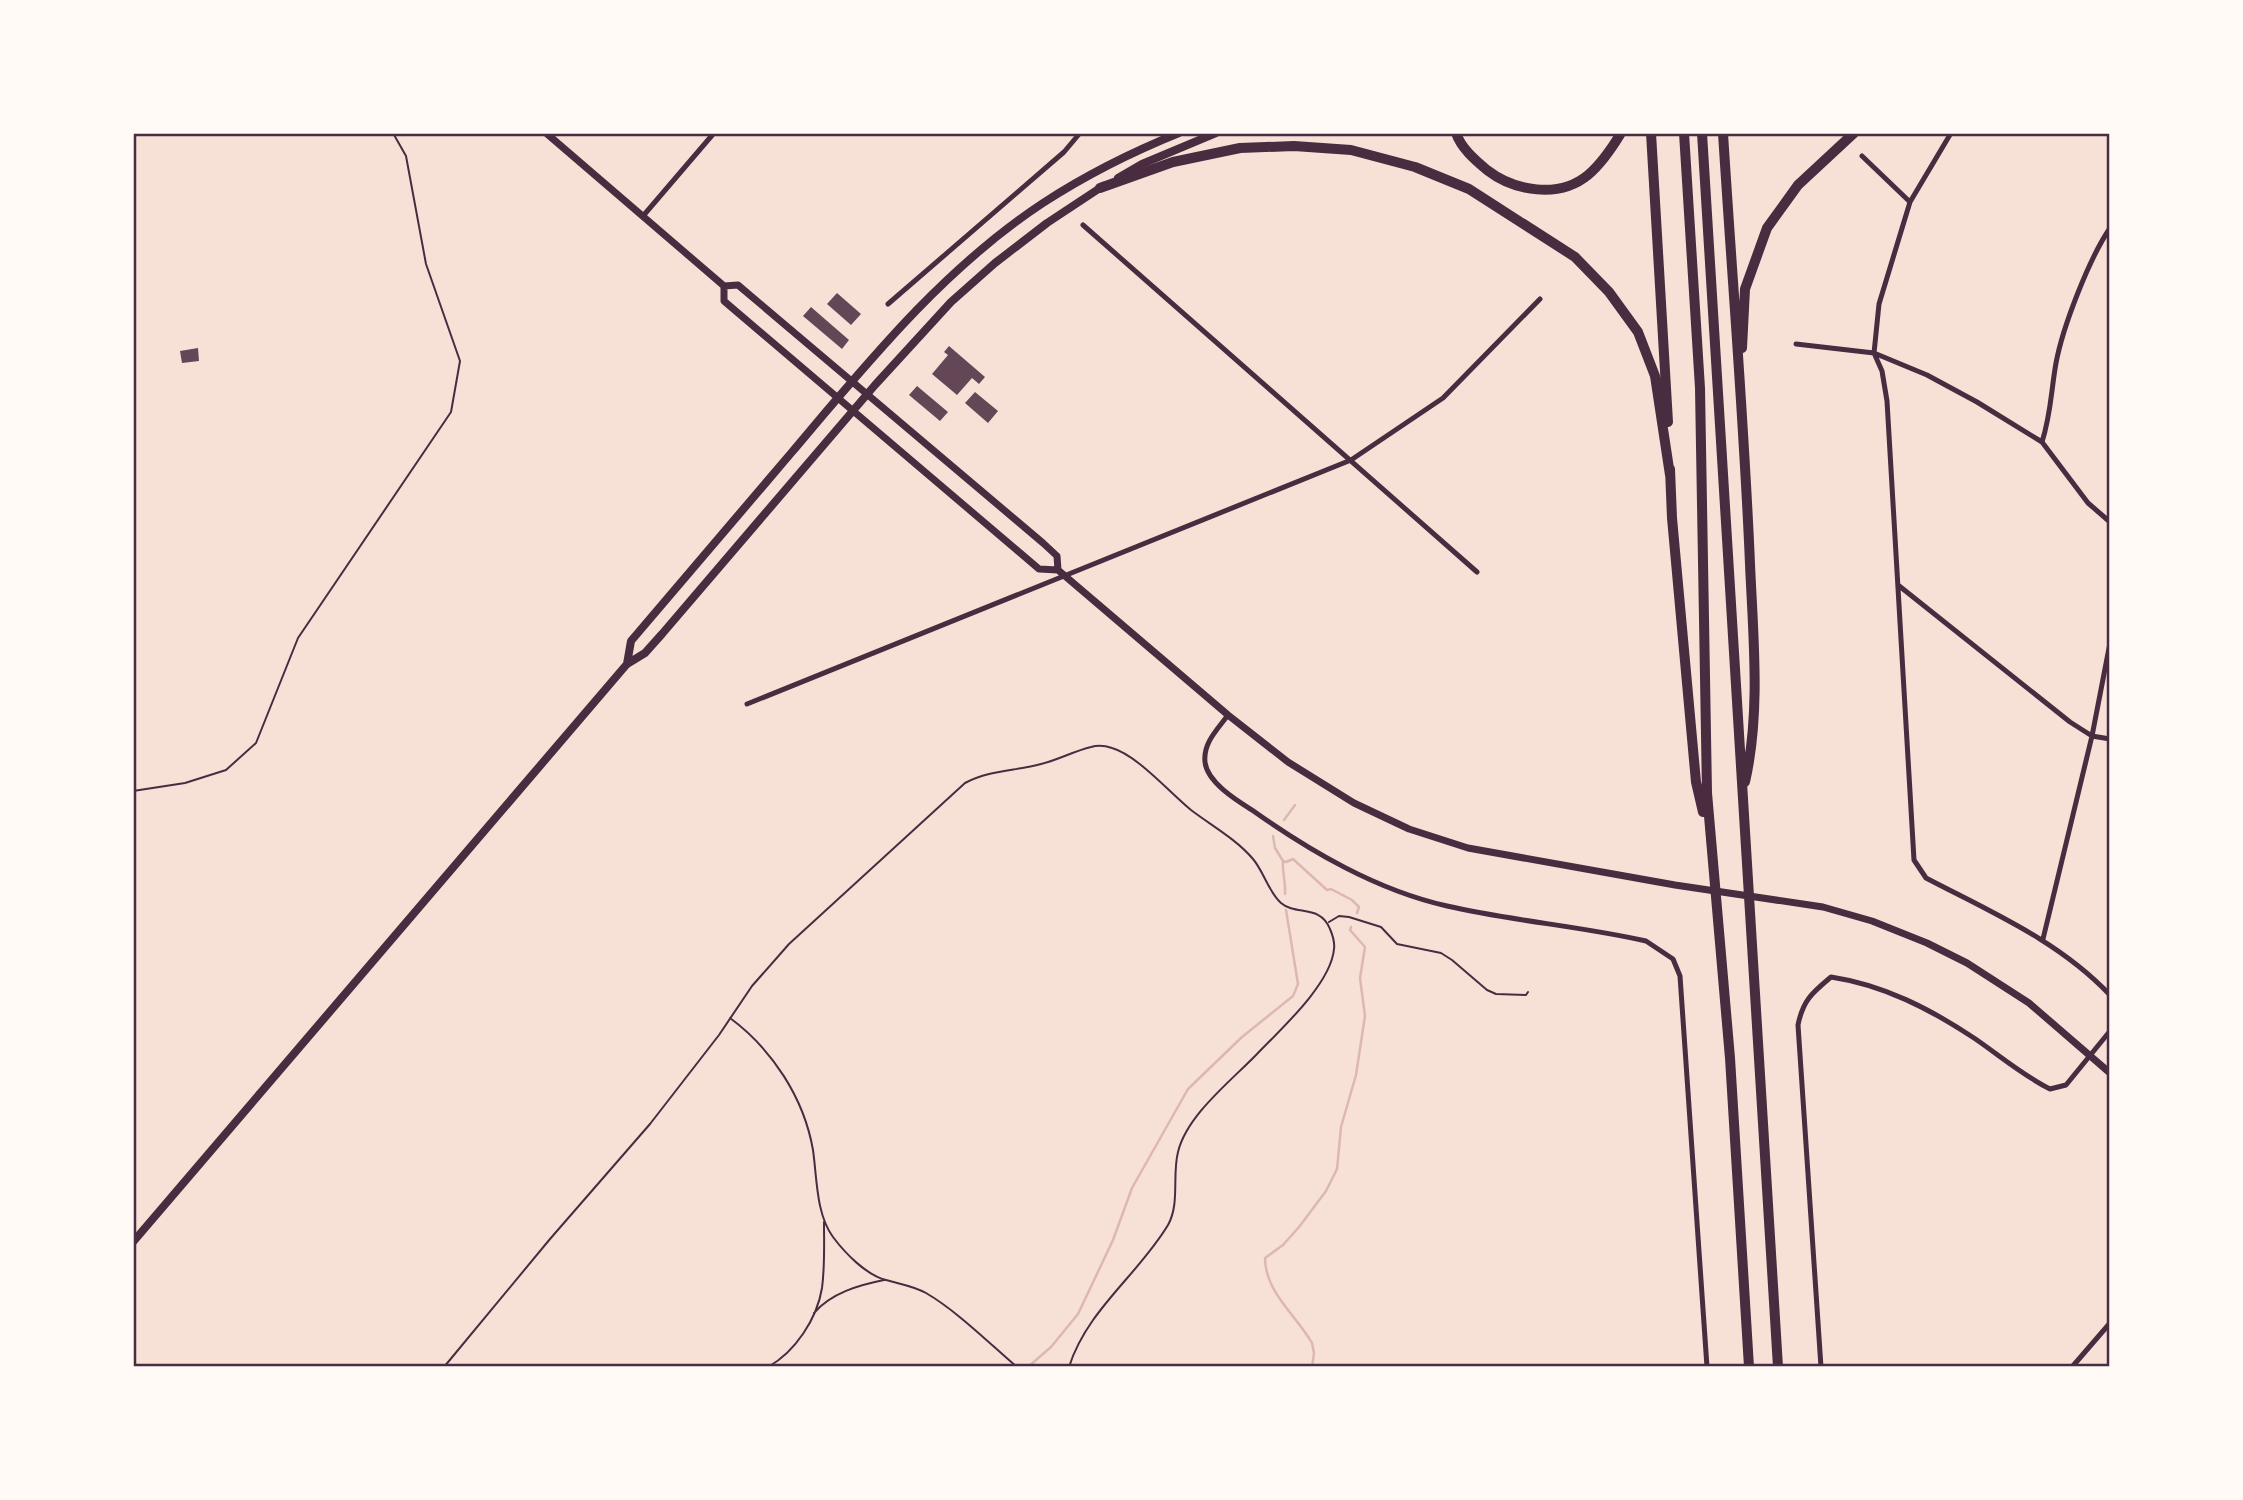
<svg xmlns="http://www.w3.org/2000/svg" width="2243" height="1500" font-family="'Fira Sans',sans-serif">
  <rect width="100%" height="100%" fill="#f7e1d7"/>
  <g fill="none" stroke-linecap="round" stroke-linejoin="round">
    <path stroke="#dcb8b0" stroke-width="2.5" d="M1284,820L1295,805
      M1273,836L1275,848L1283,861C1282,873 1286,882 1285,894
      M1283,861L1286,862L1293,859L1327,890L1331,889L1352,900L1359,907L1357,913
      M1028,1367L1051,1347L1078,1314L1113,1240L1132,1188L1188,1089L1242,1037L1293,996L1298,984L1286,910
      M1312,1367L1314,1353L1312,1343C1296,1315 1265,1292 1265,1258L1283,1245L1299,1227L1326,1191L1337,1169L1341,1127L1356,1075L1365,1016L1360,978L1365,947L1350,930L1351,927"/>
  </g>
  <path fill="#644757" d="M837,293L861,314L851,325L827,304Z
    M811,307L849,340L842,349L803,316Z
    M949,346L985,377L979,384L972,378L957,395L932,374L948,355L944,352Z
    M198,348L199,361L182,363L180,351Z
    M917,386L948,412L940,421L909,395Z
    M975,392L998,411L988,423L965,403Z"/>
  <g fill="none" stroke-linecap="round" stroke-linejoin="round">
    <path stroke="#4a2c40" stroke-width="2" d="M133,791L185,783L226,770L256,743L298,638L451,412L460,361L426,264L406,156L393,133
      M1329,922L1339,916L1349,917L1381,927L1397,944L1441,953L1452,960L1487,990L1496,994L1526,995L1528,992
      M730,1018C772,1049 804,1098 813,1150C817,1178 816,1214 833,1237C845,1253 866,1275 886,1280C900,1284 914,1286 926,1293C957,1311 990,1344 1017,1367
      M814,1313C831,1293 859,1285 884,1280
      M444,1367L550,1239L650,1124L719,1035L752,986L789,944L965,783C990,770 1015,771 1041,764C1058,760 1074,751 1091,747C1098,745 1106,746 1112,748C1137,755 1170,793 1191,810C1212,826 1236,839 1253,859C1264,872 1268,891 1281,903C1296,916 1320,904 1330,929C1333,936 1335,942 1334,949C1331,984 1280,1030 1257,1054C1231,1081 1187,1115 1178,1152C1172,1175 1180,1204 1168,1225C1138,1275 1087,1310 1069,1367
      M768,1367C795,1352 817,1319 822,1288C825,1266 824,1244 824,1222"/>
    <path stroke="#4a2c40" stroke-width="5" d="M1951,133L1910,202L1879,304L1874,353L1882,371L1887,401L1914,860L1926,878C1991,912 2059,941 2110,995
      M1862,156L1910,202
      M643,216L714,133
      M1083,225L1477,572
      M888,304L1064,152L1080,133
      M1796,344L1874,353L1927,375L1977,402L2042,442L2088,503L2110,522
      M2042,442C2051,414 2051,391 2056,363C2063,326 2089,259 2110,228
      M1898,585L2070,722L2092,736L2110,739
      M747,704L1351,460L1443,398L1540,299
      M1228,715C1217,730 1203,743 1205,762C1207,782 1236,800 1252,810C1310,851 1376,890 1447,906C1512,921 1580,926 1646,941L1673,959L1680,976L1707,1367
      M2043,939L2092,736L2110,643
      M1821,1367L1798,1025C1803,1000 1812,993 1831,977C1884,985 1930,1009 1974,1038C1999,1055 2022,1075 2050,1089L2066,1085L2110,1031
      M2072,1367L2110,1323"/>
    <path stroke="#4a2c40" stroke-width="7" d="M546,133L724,286L738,285L1043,543L1057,556L1058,570
      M724,286V301L1039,569L1058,570L1228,715L1288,762L1354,803L1409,829L1468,848L1675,885L1823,907L1872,921L1927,943L1967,963L2029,1003L2110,1073"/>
    <path stroke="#4a2c40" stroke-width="8" d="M1118,178L1142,164L1216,133
      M627,664L631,641C685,578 739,515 792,452C868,362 944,268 1043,203C1086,175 1132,152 1179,133
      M133,1242L627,664L645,653L662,634L875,385L951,302L995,263L1047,223L1103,186"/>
    <path stroke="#4a2c40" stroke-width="10" d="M1456,133C1461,148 1475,160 1487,170C1514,191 1559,199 1588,175C1601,164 1612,148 1621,133
      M1651,133L1668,422
      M1684,133L1700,388L1707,793L1730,1058L1749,1367
      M1702,133L1778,1367
      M1723,133C1732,277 1744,420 1750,564C1753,635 1761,712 1745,782
      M1100,188L1173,162L1240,148L1294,146L1351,150L1415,167L1469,189L1575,257L1609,292L1638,332L1655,376L1670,475
      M1742,348L1745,289L1767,228L1798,185L1854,133
      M1670,469L1672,518L1696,782L1703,812"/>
  </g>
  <rect width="2243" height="1500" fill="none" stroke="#fffaf5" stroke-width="270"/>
  <rect x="135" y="135" width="1973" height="1230" fill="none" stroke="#4a2c40" stroke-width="2.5"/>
</svg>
